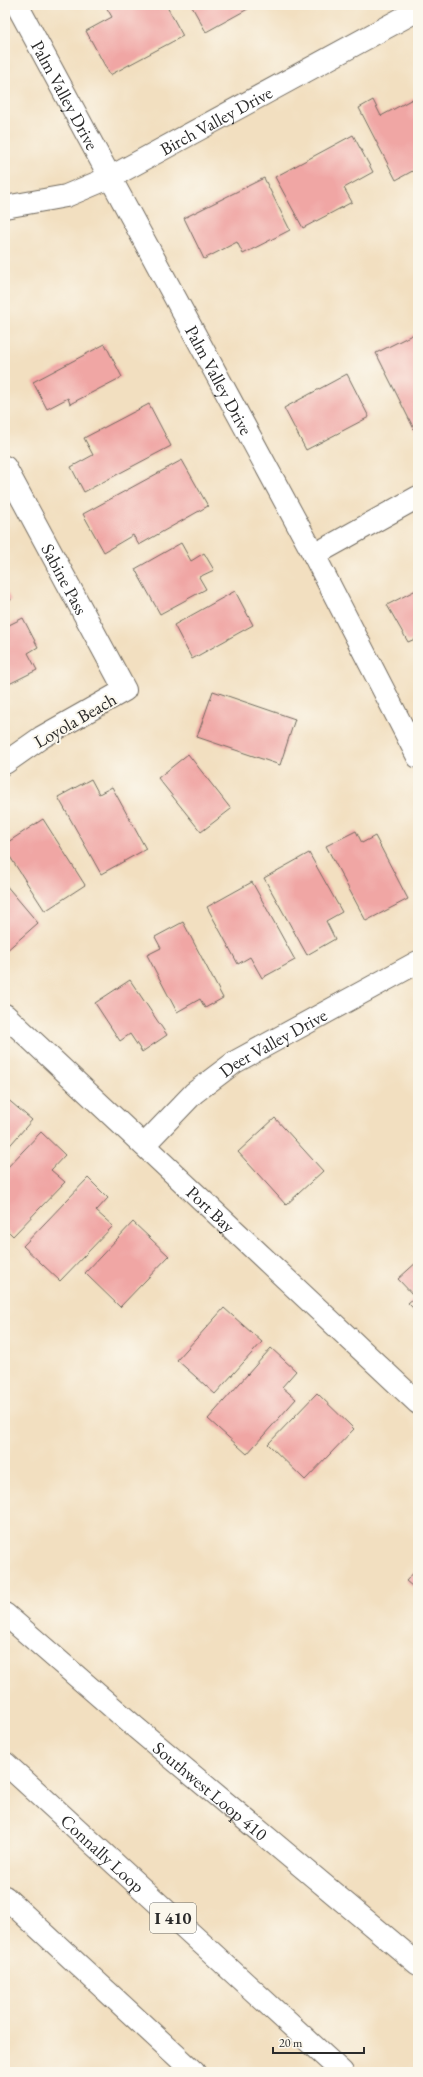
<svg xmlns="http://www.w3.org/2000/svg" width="423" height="2077" font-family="'EB Garamond',serif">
  <rect width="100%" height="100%" fill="#fbf7ec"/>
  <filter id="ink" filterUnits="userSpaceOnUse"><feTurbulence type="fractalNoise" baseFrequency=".025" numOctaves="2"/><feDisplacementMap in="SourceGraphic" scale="8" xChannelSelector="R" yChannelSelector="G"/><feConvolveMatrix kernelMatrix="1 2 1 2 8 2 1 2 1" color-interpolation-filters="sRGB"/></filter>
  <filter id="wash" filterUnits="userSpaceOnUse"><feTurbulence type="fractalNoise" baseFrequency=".012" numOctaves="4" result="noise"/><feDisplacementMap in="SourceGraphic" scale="16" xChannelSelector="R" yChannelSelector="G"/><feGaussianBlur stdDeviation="0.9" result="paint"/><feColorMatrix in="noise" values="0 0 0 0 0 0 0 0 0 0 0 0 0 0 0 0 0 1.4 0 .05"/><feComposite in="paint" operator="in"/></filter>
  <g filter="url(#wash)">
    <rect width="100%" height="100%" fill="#f2dfc0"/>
    <g id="blocks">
      <path fill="#f0a6a4" d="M105,5H133V7L136,5H166L183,36L110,75L86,31L112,17Z
        M191,5H255L206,32Z
        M418,96V168L396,180L359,108L373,100L381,116Z
        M353,135L373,172L344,188L352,202L303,228L275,177Z
        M264,178L290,230L243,254L237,242L204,259L184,218Z
        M418,332V437L376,353Z
        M105,344L122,377L70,404L68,398L47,409L33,382Z
        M347,374L369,417L306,450L284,408Z
        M149,404L171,446L84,492L71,467L93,455L84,438Z
        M182,460L208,506L139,545L133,535L104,552L83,514Z
        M181,543L191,561L204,553L214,570L199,577L206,589L160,614L135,569Z
        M5,589L11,600L5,603Z
        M418,589V645L415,639L408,642L387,605Z
        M235,591L253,625L192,659L174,625Z
        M23,618L38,647L28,653L37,670L5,686V627Z
        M213,691L295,719L280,765L197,737Z
        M188,754L231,809L201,832L158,778Z
        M91,779L99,794L112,787L146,849L101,874L58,797Z
        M43,819L85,885L45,911L5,849V844Z
        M356,831L362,843L375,836L408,899L366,921L326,846Z
        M309,853L342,912L326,921L335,939L307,955L264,878Z
        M252,882L295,960L262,978L250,957L238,964L207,907Z
        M5,884L38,923L5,952Z
        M183,922L223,998L205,1008L200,999L177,1012L147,955L161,948L155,937Z
        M130,980L167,1035L142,1052L130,1034L120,1041L95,1003Z
        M5,1097L32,1120L5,1151Z
        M275,1118L323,1171L286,1205L238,1152Z
        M41,1132L65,1155L51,1170L65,1182L13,1236L5,1228V1170Z
        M88,1178L108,1198L96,1211L113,1226L60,1281L23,1246Z
        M133,1222L169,1256L120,1307L85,1273Z
        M418,1261V1313L408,1303L415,1297L398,1279Z
        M224,1308L262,1342L215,1394L177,1360Z
        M271,1348L296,1371L282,1387L296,1399L247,1454L208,1419Z
        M317,1393L354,1429L305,1480L268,1444Z
        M418,1568V1591L406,1581Z"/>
    </g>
  </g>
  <g filter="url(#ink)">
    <use href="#blocks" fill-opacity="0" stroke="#716a5f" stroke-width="1"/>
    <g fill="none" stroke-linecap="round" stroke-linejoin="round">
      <defs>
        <g id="street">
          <path id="s1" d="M17,5L314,555L418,757"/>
          <path id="s2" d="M5,207L66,196L111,177L418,10"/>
          <path id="s3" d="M5,467L125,690L42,737L5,763"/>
          <path d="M314,555L418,497"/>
          <path id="s4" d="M5,1015L418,1403"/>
          <path id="s5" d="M144,1145L194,1093L235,1062L418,962"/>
        </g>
        <g id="secondary">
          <path id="s6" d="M5,1614L135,1727L418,1964"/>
        </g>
        <g id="highway">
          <path id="s7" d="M5,1763L342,2072"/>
          <path d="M5,1897L194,2072"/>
        </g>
      </defs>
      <use href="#street" stroke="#716a5f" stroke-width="24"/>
      <use href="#secondary" stroke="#716a5f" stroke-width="24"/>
      <use href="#highway" stroke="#716a5f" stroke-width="24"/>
      <use href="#street" stroke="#fff" stroke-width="22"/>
      <use href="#secondary" stroke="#fff" stroke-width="22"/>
      <use href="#highway" stroke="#fff" stroke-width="22"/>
    </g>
  </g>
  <g text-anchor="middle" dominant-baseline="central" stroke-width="4" stroke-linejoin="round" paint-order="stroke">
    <rect fill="#fbf7ec" stroke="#696865" stroke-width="1" x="150" y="1903" width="46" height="30" rx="3"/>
    <g font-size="17" font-weight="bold" fill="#2b2b2b">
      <text x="173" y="1918">I 410</text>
    </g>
    <g font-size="18" fill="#2b2b2b" stroke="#fbf7ec">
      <text stroke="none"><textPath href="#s1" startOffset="102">Palm Valley Drive</textPath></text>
      <text stroke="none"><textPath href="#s2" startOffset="230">Birch Valley Drive</textPath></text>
      <text stroke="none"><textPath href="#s1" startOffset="426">Palm Valley Drive</textPath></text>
      <text stroke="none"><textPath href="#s3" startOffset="127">Sabine Pass</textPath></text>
      <text transform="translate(75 720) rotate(-30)">Loyola Beach</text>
      <text stroke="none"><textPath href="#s5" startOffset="166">Deer Valley Drive</textPath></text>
      <text stroke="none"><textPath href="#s4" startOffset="283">Port Bay</textPath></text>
      <text stroke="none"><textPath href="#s6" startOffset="271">Southwest Loop 410</textPath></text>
      <text stroke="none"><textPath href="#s7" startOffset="133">Connally Loop</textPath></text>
    </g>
  </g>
  <rect width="423" height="2077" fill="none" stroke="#fbf7ec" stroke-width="20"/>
  <path d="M273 2047v6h91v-6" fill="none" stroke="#2b2b2b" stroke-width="2"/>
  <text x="279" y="2047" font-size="12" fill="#2b2b2b" stroke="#fbf7ec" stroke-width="3" paint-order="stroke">20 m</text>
</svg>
